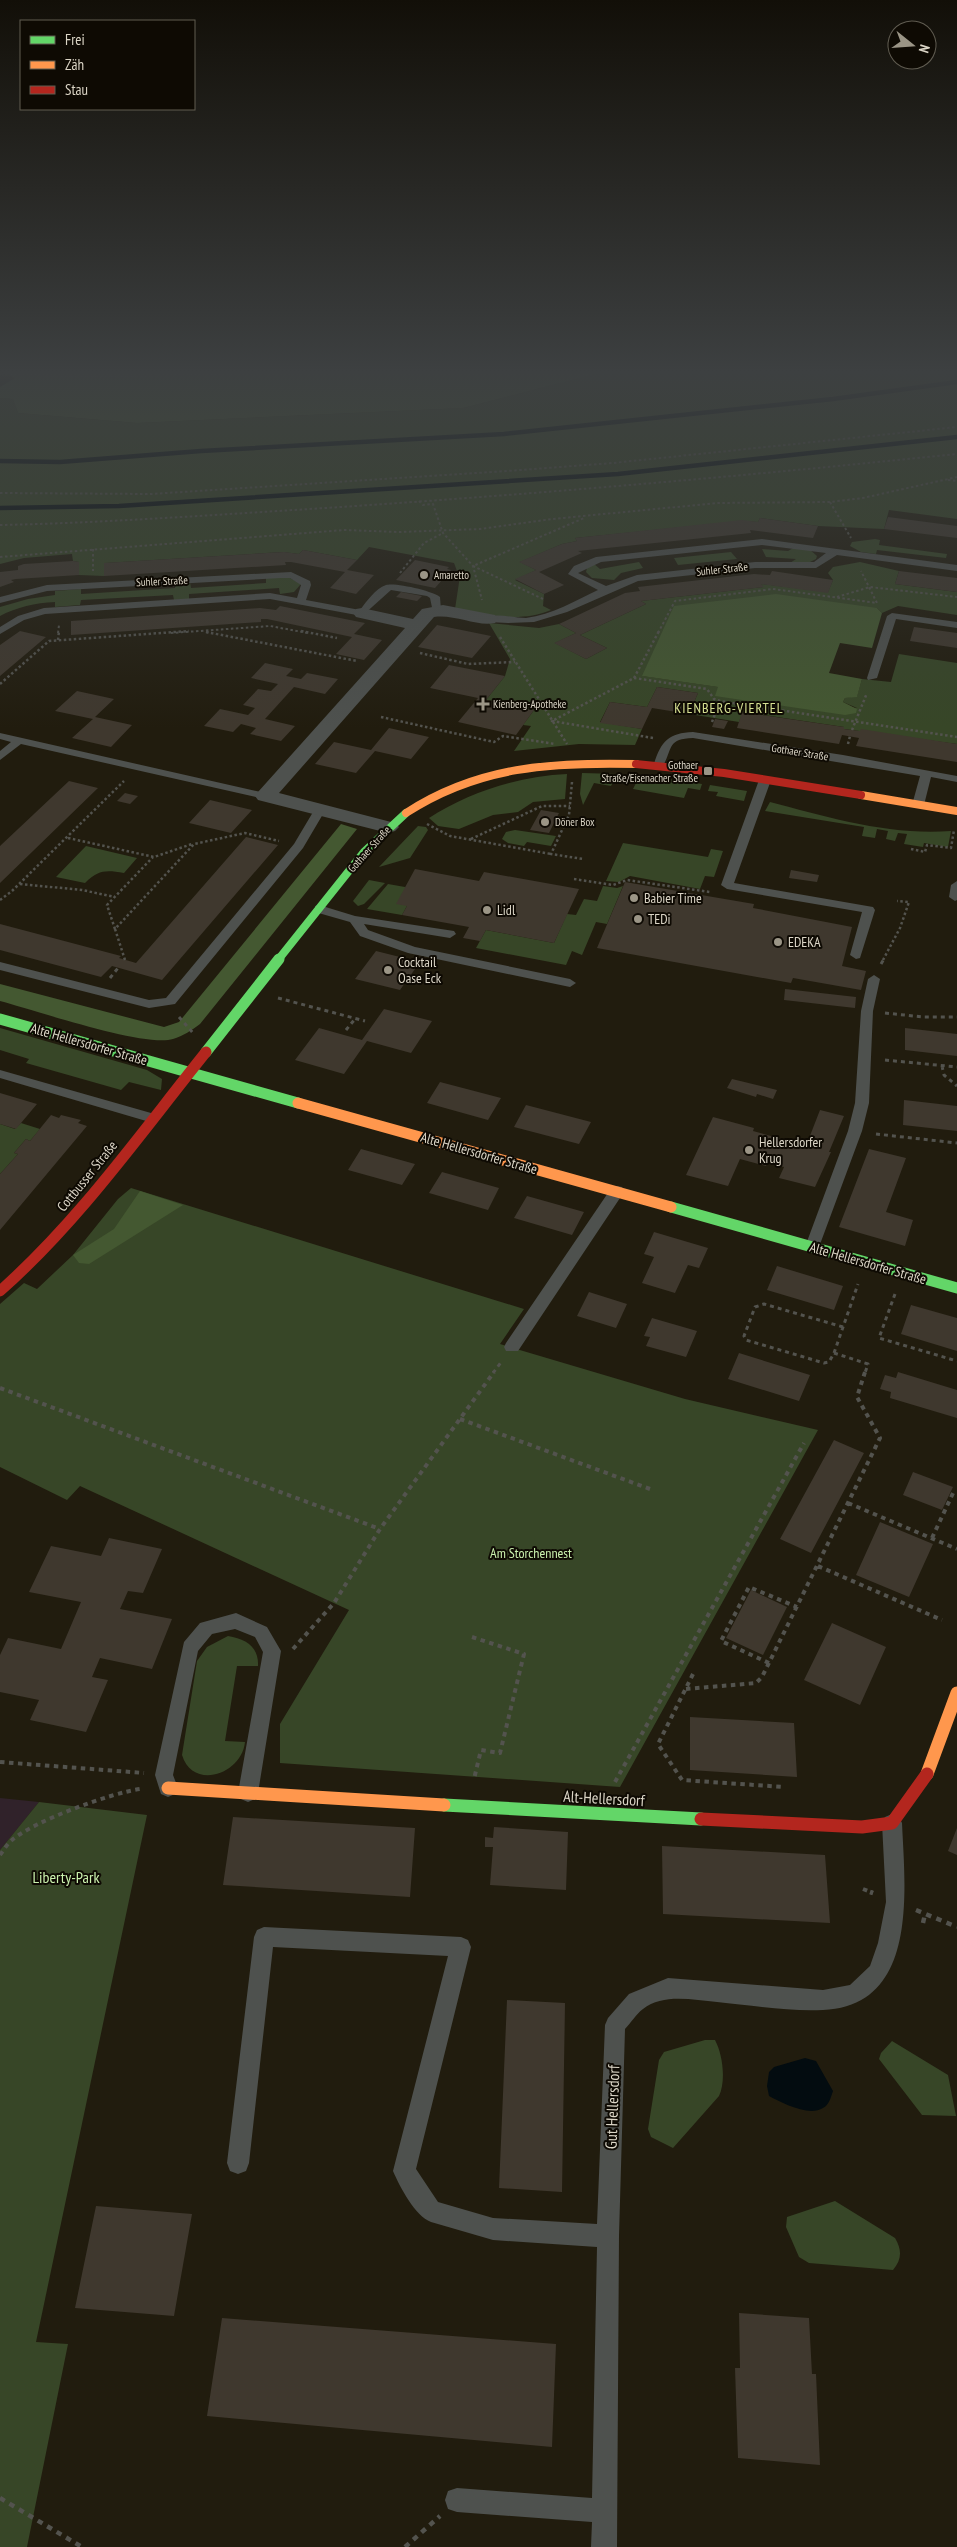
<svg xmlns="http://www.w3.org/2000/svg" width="957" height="2547" font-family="'PT Sans Narrow',sans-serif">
  <rect width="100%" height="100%" fill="#211c0e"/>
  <path fill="#30222a" d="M0,1798L39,1802L0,1850Z"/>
  <path fill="#374627" d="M603,372H957V519L889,510L884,529L818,526L760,518L758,522L742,521L575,538L577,541L562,544L520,562L536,570L515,580L544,594L543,606L551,610C520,623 487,615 455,609L460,576L463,572L457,571L454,563L369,547L357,560L303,550L299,554L283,552L105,563L104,576L79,575V562L73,561L72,554L24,558L0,564V398L13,399L18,413L137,423L463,408Z
    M875,539L880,540L879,545L947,554L946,558L877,550L876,554L861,552L850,546L852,542Z
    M795,547L809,549L817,556L816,559L810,562L790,563L796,559L766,557L762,549L788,551Z
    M731,552L737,559L678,565L674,558Z
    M639,562L643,568L621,573L614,580L592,578L586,572L587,568L594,564L600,569Z
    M860,562L899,571L895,584L957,592V615L898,606L882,613L877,608L643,676L719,687L716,695L857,708L843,702L845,698L857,696L862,679L891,682L899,654L957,663V744L844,729V727L743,712L739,722L689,714L698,693L657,687L647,707L610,702L600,722L642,729L635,745L579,744L514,751L531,726L523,725L534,710L486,700L505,676L510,659L489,623L539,628L559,624L576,633L555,643L586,659L607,648L580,635L646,604L641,601L763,587L761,584L828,592L833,580L828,573L833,567Z
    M266,578H290L301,584L294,592L280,594L279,588L189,594V599L174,600L173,595L81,600L80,605L55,607V602C35,603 17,607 0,616V607L28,599L55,595V591L81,589V594L175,588V583L190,582L191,588L266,583Z
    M582,773L617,774L611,786L594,783L583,805L580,794Z
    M567,774L565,799L533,802L518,812L493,815L459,829L438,826L429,818C469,792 519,776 567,774Z
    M640,775L702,784L700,790L688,788L684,798L633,789Z
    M710,785L747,791L744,801L716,796L718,792L708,791Z
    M770,802C827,817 891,836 951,831L948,847L924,843L923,847L904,844L907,834L898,833L895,841L886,839L888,831L877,829L875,838L862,836L864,827L765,811Z
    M418,826L426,827L428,830L410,858L379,867Z
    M515,830L556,836L551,846L527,842L524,846L508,843L502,839L506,832Z
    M623,843L708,857L711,849L723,851L714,877L705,876L700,889L630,876L619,882L606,881Z
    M86,846L137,858L124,873C105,870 99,870 85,883L56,877Z
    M369,880L385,883L364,904L358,906L353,901Z
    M388,884L405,887L407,906L402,915L367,909Z
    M603,886L617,888L623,886L607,924L596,922L582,955L572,951L566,965L476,948L486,930L554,943L567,914L576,915L584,899L597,901Z
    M0,1028L147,1070L162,1079L161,1090L129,1082L121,1090L26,1063L29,1059L0,1050Z
    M21,1123L40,1129L30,1141L26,1139L14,1153L18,1154L0,1174V1124L15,1129Z
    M131,1188L524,1309L500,1344L685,1399L818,1430L620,1787L280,1763V1724L349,1610L80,1486L67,1500L0,1467V1304L24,1283L37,1289L73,1255L118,1199Z
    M228,1636C246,1639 259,1647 258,1666H237L225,1741L245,1742C242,1774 193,1791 182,1755L197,1661L207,1647Z
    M39,1802L147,1815L36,2342L68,2344L27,2547H0V1850Z
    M705,2040H715C723,2055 726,2081 719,2096L673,2148L651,2137L648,2129L659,2060L664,2052Z
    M892,2041L948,2075L956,2116L922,2115L879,2059L881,2053Z
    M835,2201L895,2238C902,2250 902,2259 893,2270L809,2263L799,2257L786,2227L787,2217Z"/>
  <path fill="#445831" d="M3,372H603L463,408L137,423L18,413L13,399L0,398V387L15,378Z
    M776,594L877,608L882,613L872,648L840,643L829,673L862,679L857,697L845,698L843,702L857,709L856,713L845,715L715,696L718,687L642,676L674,606Z
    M341,824L357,829L200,1024C192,1030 183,1036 173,1039C146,1048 34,1010 0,1001V984L164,1027L179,1022Z
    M140,1191L183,1205L89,1264L79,1263L73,1255L114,1229Z"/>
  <path fill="#030c10" d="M805,2058L816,2061L833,2091C831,2097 829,2105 823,2108C809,2117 782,2103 769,2096L767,2086L769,2072L774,2067Z"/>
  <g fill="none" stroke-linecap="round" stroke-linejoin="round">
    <path stroke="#030c10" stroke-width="4.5" d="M0,461L60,462L201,451L504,434L833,399L957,382
      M0,508L119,506L618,474L957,437"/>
  </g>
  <path fill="#3f382e" d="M888,517L957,526V538L884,529Z
    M760,518L818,526L813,538L750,530L751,533L578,551L582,553L539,572L564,585L544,594L515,579L536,570L519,562L562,544L577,541L575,538L742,520L758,522Z
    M303,550L357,560L347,570L374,575L356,594L330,588L345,572L291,562H285L286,565L104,576V563L284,552L299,554Z
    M415,560L449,567L447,569L451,570L435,588L396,580Z
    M73,561L79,562V575L16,579L11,580L14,582L0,587V572L18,570V566L24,564Z
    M772,571L833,580L828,593L761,584L764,587L641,601L646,604L580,635L607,648L586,659L554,643L576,633L559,624L625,593L640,591L638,587L754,574L770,575Z
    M899,571L957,578V592L895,584Z
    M401,592L422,596L417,601L396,597Z
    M280,606L365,623L354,634L382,640L364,660L336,654L352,637L267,619H261V622L71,635V621L260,608L276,610Z
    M437,625L491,636L472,658L418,647Z
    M914,627L957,633V648L910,641Z
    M20,631L46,637L0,676V645Z
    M265,663L293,669L286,676L301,679L307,673L338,679L325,694L294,687L265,719L295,726L281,741L250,734L256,728L241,724L233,732L204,726L220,709L248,715L255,708L243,705L258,689L271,691L278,684L251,678Z
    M449,665L505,676L486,700L534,710L516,735L458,722L478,698L430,688Z
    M657,687L698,693L689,714L652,708L642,729L600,723L610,702L647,707Z
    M77,691L114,699L95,717L132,725L111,747L72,738L93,719L55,711Z
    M742,712L844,727V729L860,731L861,729L957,744V762L856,746L859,738L842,735L839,744L737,728Z
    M715,719L728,721L724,729L712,727Z
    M389,728L429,737L411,759L375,751L356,773L315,764L334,742L371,750Z
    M69,781L98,788L0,883V846Z
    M125,793L129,794L138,796L130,804L117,801Z
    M210,800L252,810L231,833L189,823Z
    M541,810L559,813L549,833L530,830Z
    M246,837L278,845L162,980L112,966L101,977L0,950V924L121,956L119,958L136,963Z
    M415,869L479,881L484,872L579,889L554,943L486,930L480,941L463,938L469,927L402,915L407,906L396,904Z
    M791,870L819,875L817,882L789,878Z
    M625,882L754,904L753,908L852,927L842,966L866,971L861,990L793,978L791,983L597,948Z
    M376,951L420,962L400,990L355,979Z
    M785,989L856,997L855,1008L784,1000Z
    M384,1009L432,1021L411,1053L367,1041L344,1074L295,1060L319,1028L362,1040Z
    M905,1028L957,1034V1056L905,1050Z
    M732,1079L777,1090L773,1099L757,1094L756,1097L727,1088Z
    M440,1082L501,1098L488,1120L427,1103Z
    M0,1093L37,1104L16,1129L0,1124Z
    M904,1100L957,1106V1131L903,1125Z
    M526,1105L591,1122L579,1144L514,1127Z
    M820,1110L844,1116L829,1152H831L815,1187L779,1178L784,1167L767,1163L766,1166L740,1159L728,1186L686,1175L713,1117L754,1128L753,1131L806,1146Z
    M51,1115L59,1118L61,1115L81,1120L78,1123L87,1126L0,1230V1174L18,1154L14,1153L26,1139L30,1141Z
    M361,1149L415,1164L402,1185L348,1170Z
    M869,1149L906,1158L886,1212L913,1220L905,1246L839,1227Z
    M442,1172L499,1188L488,1210L429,1193Z
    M527,1196L584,1212L572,1235L514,1218Z
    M654,1232L708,1248L699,1268L688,1265L675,1293L642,1283L654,1257L644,1254Z
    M777,1266L843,1286L834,1310L767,1290Z
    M589,1292L627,1304L616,1328L577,1316Z
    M911,1305L957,1318V1351L901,1334Z
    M652,1318L697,1331L686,1357L646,1346L650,1337L644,1336Z
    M739,1353L810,1375L799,1401L728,1379Z
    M898,1372L957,1390V1418L890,1398L891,1392L880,1389L885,1375L896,1378Z
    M834,1440L864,1453L811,1553L780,1539Z
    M913,1472L953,1487L942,1510L903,1495Z
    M880,1522L933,1544L909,1597L856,1575Z
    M109,1538L162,1549L143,1593L128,1591L120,1609L172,1619L152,1669L100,1658L92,1677L108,1680L86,1732L30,1720L39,1700L0,1692V1655L8,1638L61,1649L81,1602L29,1592L51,1546L101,1556Z
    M751,1590L787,1607L763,1655L726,1638Z
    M832,1623L886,1647L860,1705L804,1680Z
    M690,1717L794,1723L797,1777L690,1770Z
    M233,1817L415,1828L410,1897L223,1885Z
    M494,1827L568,1832L566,1890L490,1885L493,1847H485V1837L493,1838Z
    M957,1828V1855L948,1851Z
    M662,1846L825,1855L830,1923L663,1914Z
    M507,2000L565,2003L562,2192L499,2188Z
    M96,2206L192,2214L174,2316L75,2308Z
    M739,2313L809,2318L812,2374H816L820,2465L738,2458L735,2368H740Z
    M222,2318L556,2344L552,2447L207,2416Z"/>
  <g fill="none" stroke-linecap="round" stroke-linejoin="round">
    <path stroke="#53534e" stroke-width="2" stroke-dasharray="2.5 2.5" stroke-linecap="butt" d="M0,374L103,377L299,372
      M948,480L957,481
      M0,493L151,494L507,471L613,463L957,427
      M419,501L423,505L433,504L443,533L473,566L482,600
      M830,502L851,538
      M0,525C98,523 196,516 294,510C515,496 736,477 957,454
      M93,549V571
      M0,557L344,530L399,532L480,529L552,519L718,503L830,502L863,498L957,477
      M400,573L424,543L443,533
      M837,597L870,587L957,597
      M543,599L473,566L584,518
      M206,632L210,633
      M58,633L59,625
      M171,633L270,626L308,633
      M658,633L675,601L773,589L877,603L861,571"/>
    <path stroke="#53534e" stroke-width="2.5" stroke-dasharray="2.5 2.5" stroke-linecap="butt" d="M301,631L337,638
      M206,632L357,661
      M500,637L567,744
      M58,640L59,631
      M420,653L468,664L515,662
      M634,678L707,689L714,699L720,701L957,737
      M0,684L49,641L189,631
      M381,717L494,742L503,736L555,744
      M712,722L720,701
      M852,730L867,693
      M653,738L552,721L634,678L659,631
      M848,744L850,736
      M572,782L569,815L551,854L583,859
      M427,824L450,836L551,854
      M68,838L154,857L192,844
      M471,839L542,806H570
      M911,849L925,852L927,845L951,848L954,830
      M574,879L613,885L627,880L710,892
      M20,884L82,890L115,897
      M0,900L12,891L124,781
      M115,929L107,905L153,857
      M125,960L115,929L194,844L245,833L279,841
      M883,960L900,928L909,902L897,901"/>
    <path stroke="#53534e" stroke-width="3" stroke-dasharray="4 4" stroke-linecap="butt" d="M881,964L884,959
      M110,978L118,968
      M278,998L365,1021
      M885,1013L923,1017H957
      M179,1017L193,1033
      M346,1030L355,1019
      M885,1060L957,1067
      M942,1066L944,1075L957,1086
      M876,1134L957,1143
      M895,1294L879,1338L957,1361
      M843,1327L764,1304L755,1307L744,1336L746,1340L824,1363L829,1362L834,1353L858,1284
      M834,1353L868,1364L865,1373
      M493,1373L502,1361"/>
    <path stroke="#53534e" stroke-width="4" stroke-dasharray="4.5 4.5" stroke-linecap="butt" d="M0,1388L380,1529
      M460,1419L650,1489
      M848,1503L957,1549
      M932,1538L954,1491
      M818,1566L942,1620
      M472,1637L524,1654L500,1753L481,1750L474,1779
      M293,1649L334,1603L380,1529L494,1372
      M769,1663L721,1641L749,1587L797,1607
      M693,1674L658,1744L682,1780L784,1787
      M686,1689L756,1683L762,1677L880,1438L857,1397L865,1372
      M0,1762L144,1773
      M615,1782L804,1443
      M0,1855C4,1850 7,1844 12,1840C34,1821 111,1793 140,1789
      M863,1889L873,1893"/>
    <path stroke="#53534e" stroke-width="4.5" stroke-dasharray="5.5 5.5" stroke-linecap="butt" d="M870,1892L873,1893
      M916,1910L957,1927
      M923,1923L925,1914
      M0,2498L82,2547
      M405,2547L440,2516"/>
    <path fill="#4e514e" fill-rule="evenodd" d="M762,539L957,565V571L837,555L816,568H755L638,581L567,612L534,622L508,623L489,622L484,619C492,612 515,618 526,618C552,615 576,600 598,590L568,574L574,566L596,557ZM762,545L826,553L814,562H755L637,575L606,586L578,573L601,562Z
      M291,572L310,581L311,585L306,600L360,610C367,601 375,589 386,585C394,582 434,591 440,597L441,610L433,612L430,598L427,596L391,590L362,616L270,599L45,614L24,620L0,634V627L18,616L44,608L270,593L297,598L301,585L290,578H281L47,591L0,603V597L47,585Z
      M892,613L957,622V628L896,619L877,678L868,680L867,678L887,616Z
      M693,732L843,755L957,776V782L931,777L924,805L918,808L912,805L920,776L693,738C667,739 673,748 663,766H655L654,764C661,741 669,733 693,732Z
      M0,733L265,793L271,796L265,799L21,744L0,760V751L11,742L0,739Z
      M765,777L771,780L734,883L873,907L875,910L860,958L856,959L850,955L862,912L727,889L721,885L759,780Z
      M320,806L326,809L303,848L175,1004L149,1008L0,970V962L149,1000L166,998L294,844L316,807Z
      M957,881V900L955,901L949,897L951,885Z
      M319,905L355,916L454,931L456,934L450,938L364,924L368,930L415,947L570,979L576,983L570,987L408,953L360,936L350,922L315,912V906Z
      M874,975L880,979L873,1011L869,1103L862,1131L819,1247L817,1251H807L805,1247L848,1131L855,1103L861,1011L868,979Z
      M0,1070L158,1115L160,1118L153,1123L0,1078Z
      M617,1186L622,1187L624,1191L622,1195L518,1351H506L504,1347L506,1343L612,1187Z
      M236,1613L267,1627L281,1651L258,1793L255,1799L248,1802L241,1799L238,1793L263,1652L255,1637L235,1629L212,1634L198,1651L173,1775L178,1788L175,1794L168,1797L161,1794L155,1775L184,1642L200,1623Z
      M892,1814L899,1817L902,1823C905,1890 919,2006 823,2010C791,2012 749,2005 717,2002C693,2000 663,1993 643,2009C636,2014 631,2023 625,2029L619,2236L617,2547H591L592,2522L457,2512L448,2509L445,2500L448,2491L457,2488L592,2498L597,2247L493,2240L431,2222C415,2216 400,2187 393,2171L448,1956L273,1947L249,2163L246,2171L238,2174L230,2171L227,2163L254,1937L257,1930L264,1927L461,1937L468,1940L471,1947L416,2169L438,2202L493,2218L597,2224L605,2025L608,2018L629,1994L668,1978L823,1990L850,1985L870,1966L878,1943L886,1902L882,1823L885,1817Z"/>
    <path fill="#4e514e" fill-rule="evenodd" d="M443,605L495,615L498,619L495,623C477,627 455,614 434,617L279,793L395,823L399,827L395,831L388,833L258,800L255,796L258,792L405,628L356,617L353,613L356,609L362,608L413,619L422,609Z"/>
    <path stroke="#63d668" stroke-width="8" d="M278,960L364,852L406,813"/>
    <path stroke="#63d668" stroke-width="11" d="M0,1019L298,1103
      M206,1052L279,959
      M671,1207L957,1288"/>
    <path stroke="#63d668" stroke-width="13" d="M444,1805L701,1819"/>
    <path stroke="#ff974d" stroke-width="8" d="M861,795L957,811
      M406,813C478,766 552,762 636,764"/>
    <path stroke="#ff974d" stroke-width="11" d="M298,1103L671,1207"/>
    <path stroke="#ff974d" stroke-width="13" d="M927,1774L957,1693
      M168,1788L444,1805"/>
    <path stroke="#b3261e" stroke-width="8" d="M636,764L724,773L861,795"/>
    <path stroke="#b3261e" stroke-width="11" d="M0,1291C79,1221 140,1134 206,1052"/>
    <path stroke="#b3261e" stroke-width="13" d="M701,1819L862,1827L892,1823L927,1774"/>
  </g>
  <linearGradient id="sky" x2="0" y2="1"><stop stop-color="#120f08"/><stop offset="0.51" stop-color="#3d4041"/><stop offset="1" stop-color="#3d4041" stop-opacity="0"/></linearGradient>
  <rect width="957" height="728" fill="url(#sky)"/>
  <g fill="#9b9586" stroke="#0e0a03" stroke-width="2">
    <circle cx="424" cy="575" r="5"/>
    <path d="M480.5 696.5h5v5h5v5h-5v5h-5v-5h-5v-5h5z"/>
    <rect x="703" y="766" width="10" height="10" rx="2.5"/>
    <circle cx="545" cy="822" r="5"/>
    <circle cx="634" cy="898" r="5"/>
    <circle cx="487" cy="910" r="5"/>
    <circle cx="638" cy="919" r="5"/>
    <circle cx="778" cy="942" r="5"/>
    <circle cx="388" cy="970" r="5"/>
    <circle cx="749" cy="1150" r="5"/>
  </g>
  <g text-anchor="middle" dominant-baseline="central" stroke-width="4" stroke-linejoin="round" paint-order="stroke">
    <g font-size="11" fill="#dcd6c7" stroke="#0e0a03">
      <text transform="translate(722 569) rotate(-6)">Suhler Straße</text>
      <text transform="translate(162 581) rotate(-3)">Suhler Straße</text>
      <text transform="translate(800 752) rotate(9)">Gothaer Straße</text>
      <text transform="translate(369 849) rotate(-48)">Gothaer Straße</text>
    </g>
    <g font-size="11" fill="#dcd6c7" stroke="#0e0a03" text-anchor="start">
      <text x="434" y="575">Amaretto</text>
      <text x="493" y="704">Kienberg-Apotheke</text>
      <text x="698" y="765" text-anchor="end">Gothaer<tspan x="698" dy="13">Straße/Eisenacher Straße</tspan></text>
      <text x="555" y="822">Döner Box</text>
    </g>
    <g font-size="14" letter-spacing="1" fill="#d6e092" stroke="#0e0a03">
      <text x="729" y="708">KIENBERG-VIERTEL</text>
    </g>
    <g font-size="14" fill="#dcd6c7" stroke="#0e0a03" text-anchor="start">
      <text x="644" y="898">Babier Time</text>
      <text x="497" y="910">Lidl</text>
      <text x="648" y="919">TEDi</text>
      <text x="788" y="942">EDEKA</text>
      <text x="398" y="962">Cocktail<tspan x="398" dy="16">Oase Eck</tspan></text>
      <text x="759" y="1142">Hellersdorfer<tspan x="759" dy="16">Krug</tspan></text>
    </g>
    <g font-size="14" fill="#dcd6c7" stroke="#0e0a03">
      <text transform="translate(89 1044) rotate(16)">Alte Hellersdorfer Straße</text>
      <text transform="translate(479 1153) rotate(16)">Alte Hellersdorfer Straße</text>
      <text transform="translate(87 1176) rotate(-51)">Cottbusser Straße</text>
      <text transform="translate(868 1263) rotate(16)">Alte Hellersdorfer Straße</text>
    </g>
    <g font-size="14" fill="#cbf2ae" stroke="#0e0a03">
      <text x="531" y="1553">Am Storchennest</text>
    </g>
    <g font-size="16" fill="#dcd6c7" stroke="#0e0a03">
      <text transform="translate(604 1798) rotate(3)">Alt-Hellersdorf</text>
      <text transform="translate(612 2107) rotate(-88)">Gut Hellersdorf</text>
    </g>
    <g font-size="16" fill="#cbf2ae" stroke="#0e0a03">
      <text x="66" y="1877">Liberty-Park</text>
    </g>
  </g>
  <rect x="20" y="20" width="175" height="90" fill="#0e0a03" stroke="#605c51"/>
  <rect x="30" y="36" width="25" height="8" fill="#63d668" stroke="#605c51"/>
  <text x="65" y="45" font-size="15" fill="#dcd6c7">Frei</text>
  <rect x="30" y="61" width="25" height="8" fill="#ff974d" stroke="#605c51"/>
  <text x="65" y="70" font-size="15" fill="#dcd6c7">Zäh</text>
  <rect x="30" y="86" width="25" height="8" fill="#b3261e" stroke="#605c51"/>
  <text x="65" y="95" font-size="15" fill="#dcd6c7">Stau</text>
  <g transform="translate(912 45) rotate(107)"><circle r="24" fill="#0e0a03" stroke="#605c51"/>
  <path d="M0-4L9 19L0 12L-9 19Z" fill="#9b9586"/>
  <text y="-8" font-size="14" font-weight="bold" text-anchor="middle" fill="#dcd6c7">N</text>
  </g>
</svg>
